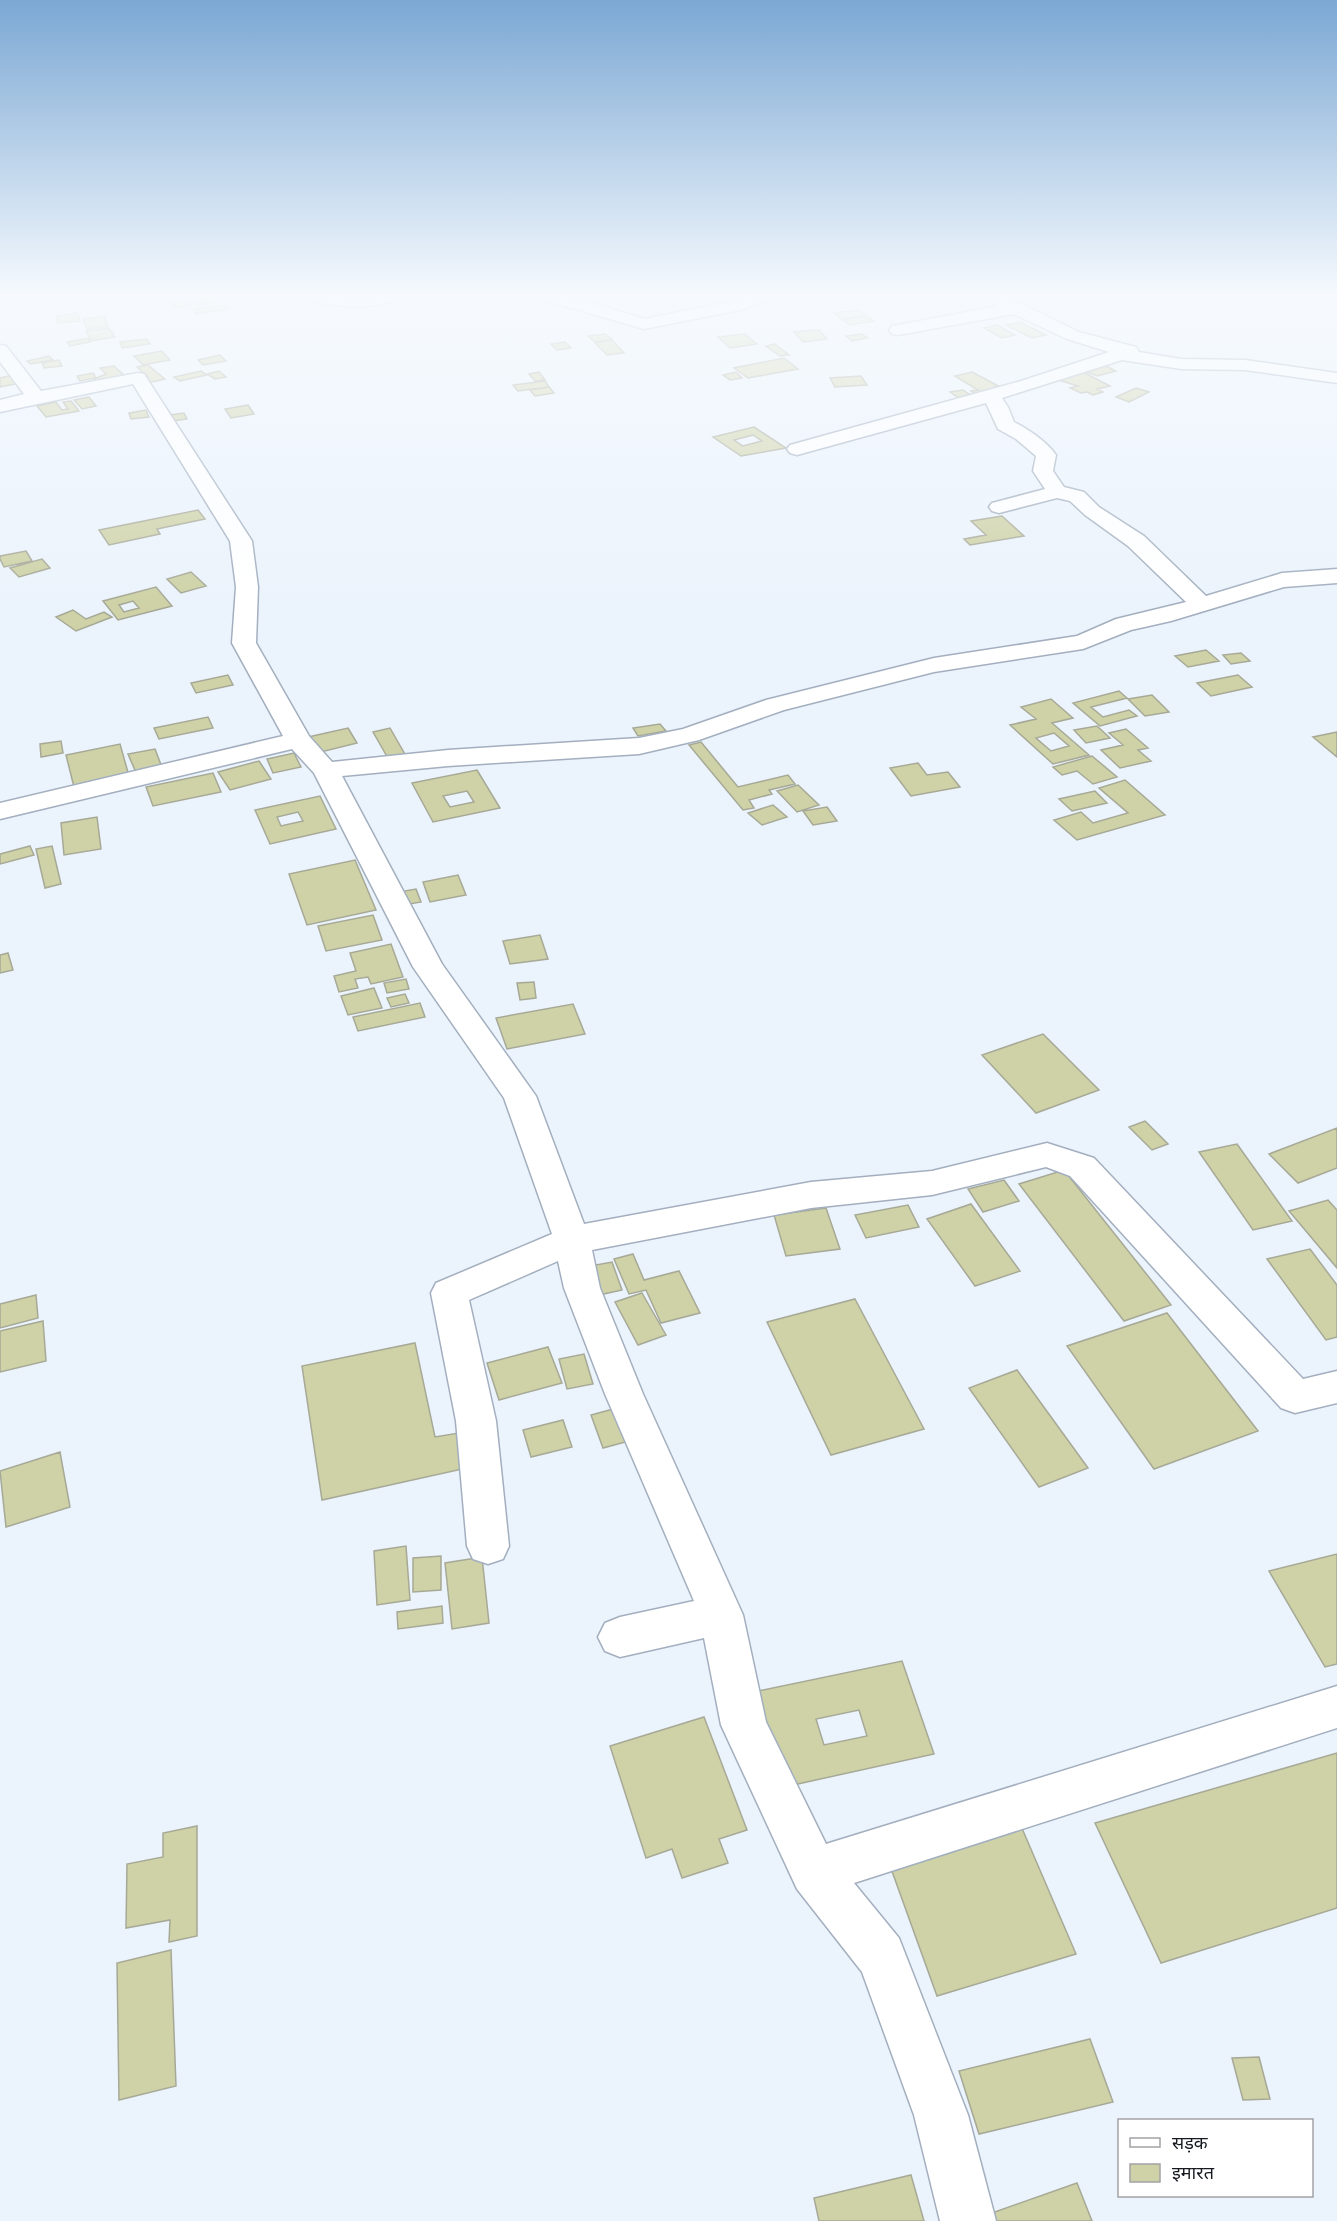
<svg xmlns="http://www.w3.org/2000/svg" width="1337" height="2221" font-family="'Alegreya Sans','Noto Sans Devanagari',sans-serif">
  <rect width="100%" height="100%" fill="#ebf3fc"/>
  <path fill="#ced2a6" stroke="#a7a997" stroke-width="1.5" fill-rule="evenodd" d="M215,295L219,302L196,305L194,301L203,300L201,296Z
    M183,300L192,305L177,308L169,303Z
    M225,305L228,309L196,314L194,309Z
    M859,310L865,316L841,319L834,313Z
    M77,313L80,321L58,323L56,316Z
    M104,316L108,326L87,329L83,319Z
    M867,316L874,321L850,325L843,320Z
    M1020,322L1046,335L1032,338L1006,325Z
    M997,325L1015,335L1002,338L984,328Z
    M109,328L115,337L91,341L86,331Z
    M819,330L827,339L803,342L794,332Z
    M605,334L612,339L595,342L588,336Z
    M745,334L757,344L730,348L718,337Z
    M861,334L868,338L852,341L846,336Z
    M88,338L90,342L70,346L67,342Z
    M147,339L150,344L122,348L120,342Z
    M612,340L624,353L607,355L595,343Z
    M565,342L571,348L557,350L551,344Z
    M775,344L789,355L780,356L766,346Z
    M162,351L170,360L143,365L134,356Z
    M220,355L226,361L203,365L198,360Z
    M49,356L53,360L31,364L27,361Z
    M784,358L798,369L748,378L734,368Z
    M59,360L62,366L44,368L42,363Z
    M148,365L165,379L147,383L141,378L148,377L137,367Z
    M1104,365L1116,371L1097,376L1085,371Z
    M114,366L128,379L100,385L94,379L106,374L100,368Z
    M201,371L207,375L180,381L174,377Z
    M219,371L226,377L215,379L207,374Z
    M539,372L545,380L535,381L529,374Z
    M736,372L742,378L730,380L723,375Z
    M972,372L1004,389L977,395L971,391L978,390L955,376Z
    M1083,372L1110,386L1097,389L1103,392L1093,395L1087,392L1081,393L1070,388L1078,386L1055,379Z
    M93,373L96,378L80,381L77,376Z
    M12,375L20,383L0,387V378Z
    M861,376L867,385L835,387L830,378Z
    M545,381L549,387L518,391L513,385Z
    M549,387L554,393L535,396L530,390Z
    M1136,388L1149,392L1129,402L1116,397Z
    M963,390L972,396L959,398L950,392Z
    M89,397L96,406L82,409L74,400Z
    M71,401L79,411L46,417L37,406L56,402L62,410L68,409L63,402Z
    M248,405L254,414L231,418L225,409Z
    M146,410L149,417L131,419L129,413Z
    M184,413L187,419L166,422L162,416Z
    M754,427L786,448L741,456L713,437ZM753,435L762,441L743,446L734,440Z
    M198,510L205,519L157,529L160,534L109,545L99,530Z
    M1002,516L1024,536L970,545L964,539L986,535L971,521Z
    M26,551L32,561L4,567L0,559V556Z
    M42,559L50,568L19,577L10,568Z
    M191,572L206,586L181,593L167,579Z
    M156,587L172,606L118,620L103,601ZM133,601L139,608L124,612L119,605Z
    M73,610L86,619L104,612L112,617L76,631L56,617Z
    M1206,650L1219,661L1188,667L1175,656Z
    M1241,653L1250,661L1231,664L1223,655Z
    M228,675L233,685L196,693L191,683Z
    M1238,675L1252,687L1211,696L1197,683Z
    M1119,691L1127,698L1091,707L1103,717L1129,710L1137,716L1100,726L1073,703Z
    M1152,695L1169,712L1145,716L1128,699Z
    M1051,699L1073,718L1052,723L1089,755L1053,764L1010,725L1036,719L1021,707ZM1054,733L1069,746L1051,751L1036,738Z
    M208,717L213,728L159,739L154,728Z
    M660,724L666,731L638,736L633,728Z
    M1097,726L1110,738L1086,743L1074,730Z
    M348,728L357,743L317,753L308,737Z
    M390,728L406,756L389,760L373,732Z
    M1126,729L1148,748L1138,750L1151,761L1120,768L1101,750L1123,745L1109,733Z
    M1337,732V757L1313,737Z
    M61,741L63,753L41,757L40,744Z
    M701,742L738,787L788,775L795,784L769,790L772,794L749,800L754,808L743,810L689,745Z
    M120,744L129,776L74,787L66,755Z
    M155,749L163,770L137,775L128,754Z
    M294,753L301,767L273,773L267,759Z
    M1092,756L1117,777L1093,784L1077,771L1062,775L1053,767Z
    M259,761L271,779L230,790L218,772Z
    M918,763L927,775L948,772L960,787L911,796L890,768Z
    M477,770L500,808L433,822L412,783ZM467,791L474,802L450,807L443,796Z
    M213,773L221,792L153,806L146,787Z
    M1125,780L1165,815L1077,840L1054,820L1081,812L1093,823L1128,813L1099,788Z
    M798,785L819,805L797,812L777,791Z
    M1095,791L1107,803L1072,811L1059,799Z
    M320,796L336,829L270,844L255,810ZM298,812L303,821L281,826L277,817Z
    M773,805L787,817L762,825L748,813Z
    M827,807L837,821L813,825L803,811Z
    M97,817L101,849L64,855L61,823Z
    M30,846L34,855L0,864V854Z
    M52,846L61,884L45,888L36,849Z
    M355,860L376,910L307,925L289,874Z
    M458,875L466,895L430,902L423,882Z
    M416,889L421,902L404,905L399,892Z
    M373,915L382,940L326,951L318,926Z
    M540,935L548,959L510,964L503,941Z
    M391,944L403,977L371,984L368,977L355,979L358,988L339,992L334,976L356,971L350,953Z
    M8,953L13,970L0,973V955Z
    M406,979L409,989L387,993L384,983Z
    M534,982L536,998L520,1000L517,983Z
    M374,988L382,1008L348,1015L341,996Z
    M405,994L409,1003L391,1007L387,998Z
    M420,1003L425,1017L358,1031L353,1017Z
    M573,1004L585,1034L507,1049L496,1018Z
    M1043,1034L1099,1090L1036,1113L982,1055Z
    M1145,1121L1168,1144L1152,1150L1129,1127Z
    M1337,1128V1168L1298,1183L1269,1154Z
    M1237,1144L1292,1221L1253,1230L1199,1152Z
    M1064,1170L1171,1305L1124,1321L1019,1184Z
    M1004,1180L1019,1201L983,1212L968,1189Z
    M1328,1200L1337,1210V1268L1289,1211Z
    M971,1204L1020,1271L975,1286L927,1219Z
    M908,1205L919,1227L866,1238L855,1215Z
    M826,1208L840,1249L786,1256L774,1215Z
    M1310,1249L1337,1285V1337L1326,1340L1267,1259Z
    M633,1254L644,1280L679,1271L700,1313L661,1323L646,1290L629,1294L614,1259Z
    M612,1262L622,1290L599,1295L590,1266Z
    M642,1293L666,1335L638,1345L615,1302Z
    M36,1295L38,1318L0,1328V1304Z
    M855,1299L924,1429L831,1455L767,1322Z
    M1167,1313L1258,1431L1154,1469L1067,1346Z
    M43,1321L46,1361L0,1372V1331Z
    M415,1343L435,1437L459,1433L467,1468L322,1500L302,1366Z
    M548,1347L562,1383L499,1400L487,1363Z
    M584,1354L593,1384L567,1389L559,1359Z
    M1017,1370L1088,1468L1039,1487L969,1388Z
    M617,1408L629,1441L603,1448L591,1415Z
    M563,1420L572,1447L531,1457L523,1430Z
    M60,1452L70,1507L6,1527L0,1471Z
    M406,1546L410,1600L377,1605L374,1551Z
    M1337,1554V1664L1325,1667L1269,1571Z
    M441,1556V1590L413,1592V1558Z
    M482,1557L489,1623L452,1629L445,1563Z
    M442,1606L443,1623L398,1629L397,1612Z
    M902,1661L934,1754L784,1787L758,1691ZM859,1710L867,1736L824,1745L816,1719Z
    M704,1717L747,1830L719,1839L728,1863L682,1878L672,1849L646,1858L610,1746Z
    M1337,1753V1908L1161,1963L1095,1823Z
    M197,1826V1936L169,1942L170,1920L126,1928L127,1864L163,1857V1833Z
    M1021,1826L1076,1954L937,1996L889,1863Z
    M171,1950L176,2086L119,2100L117,1963Z
    M1090,2039L1113,2102L979,2134L959,2071Z
    M1259,2057L1270,2099L1243,2100L1232,2058Z
    M911,2175L924,2221H819L814,2198Z
    M1077,2183L1092,2221H991L989,2214Z"/>
  <g fill="none" stroke-linecap="round" stroke-linejoin="round">
    <defs>
      <path id="minor" d="M294,293H322L351,298L374,297L385,293H408L406,297C367,312 335,307 296,297Z
        M532,293H558L645,319L734,301L752,293H775L773,297L745,309L644,329L534,297Z
        M977,293H999L1079,332L1136,347L1139,352L1181,359L1245,360L1337,373V383L1245,370L1181,369L1122,360L1002,398L1008,407L1014,422C1029,430 1046,441 1056,455L1053,471L1064,487L1084,492L1099,507L1144,536L1206,596L1282,573L1337,569V583L1284,587L1171,621L1131,630L1083,649L934,672L784,710L699,740L639,754L448,766L342,776L442,964L536,1096L584,1224L811,1182L932,1171L1047,1143L1094,1158L1303,1379L1337,1371V1403L1295,1413L1281,1408L1070,1176L1046,1167L932,1195L811,1208L592,1250L600,1288L643,1394L743,1615L766,1722L826,1844L1337,1686V1728L854,1883L899,1938L968,2115L996,2221H940L914,2115L862,1972L797,1889L721,1725L704,1638L620,1657L605,1651L598,1637L605,1623L620,1617L694,1601L605,1394L564,1288L558,1261L469,1300L496,1421L509,1546L503,1559L488,1564L473,1559L467,1546L456,1421L431,1293L436,1283L552,1234L504,1098L413,967L314,773L292,749L0,819V803L283,736L232,643L236,587L230,541L133,384L0,412V400L24,394L0,362V345L6,346L41,391L138,373L144,374L252,541L258,587L256,643L309,736L332,762L448,750L639,738L683,729L766,700L934,658L1077,636L1116,619L1186,602L1128,546L1085,515L1070,501L1057,498L999,513L992,511L989,507L992,503L1045,489L1033,471L1036,456L1016,439L998,429L986,403L797,455L790,453L787,449L790,445L1021,381L1109,352L1067,339L1014,314L898,335L892,334L889,330L892,326L898,325L999,306Z"/>
    </defs>
    <use href="#minor" stroke="#a3afbf" stroke-width="3"/>
    <use href="#minor" fill="#fff" fill-rule="evenodd"/>
  </g>
  <linearGradient id="sky" x2="0" y2="1"><stop stop-color="#7ba8d4"/><stop offset="0.49" stop-color="#f6fafe"/><stop offset="1" stop-color="#f6fafe" stop-opacity="0"/></linearGradient>
  <rect width="1337" height="604" fill="url(#sky)"/>
  <rect x="1118" y="2119" width="195" height="78" fill="#ffffff" stroke="#a2a3a6" stroke-width="1.5"/>
  <rect x="1130" y="2138" width="30" height="9" fill="#ffffff" stroke="#a2a3a6" stroke-width="1.5"/>
  <text x="1172" y="2149" font-size="18" fill="#161a20">सड़क</text>
  <rect x="1130" y="2164" width="30" height="18" fill="#ced2a6" stroke="#a2a3a6" stroke-width="1.5"/>
  <text x="1172" y="2179" font-size="18" fill="#161a20">इमारत</text>
</svg>
